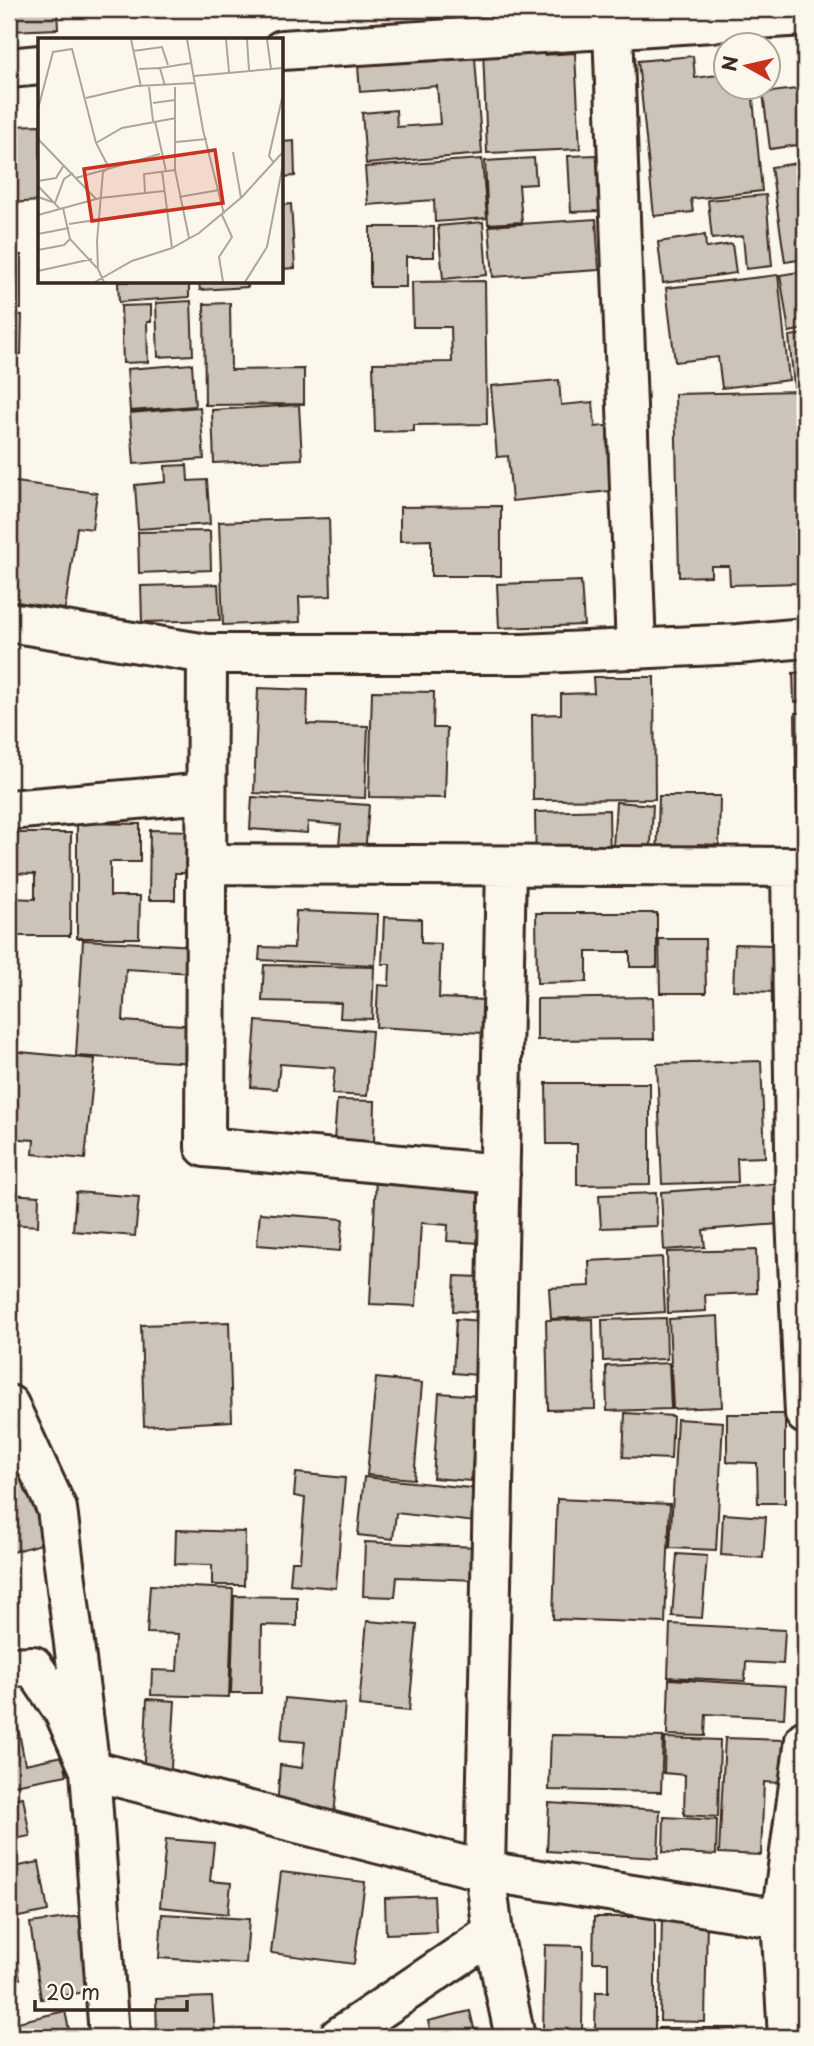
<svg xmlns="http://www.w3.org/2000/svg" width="814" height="2046" font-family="'Playpen Sans',sans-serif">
  <rect width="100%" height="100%" fill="#fbf7ec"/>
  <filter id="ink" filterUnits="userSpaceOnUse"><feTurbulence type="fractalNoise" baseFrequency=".0143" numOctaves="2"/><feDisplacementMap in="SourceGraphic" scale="14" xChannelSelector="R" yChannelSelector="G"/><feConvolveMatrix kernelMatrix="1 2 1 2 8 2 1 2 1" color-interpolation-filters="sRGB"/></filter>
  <g filter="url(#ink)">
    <path fill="#ccc4b9" stroke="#3b2a1e" stroke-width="2" d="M9,9H57L58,29L9,31Z
      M474,44L482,154L366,164L362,113L396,110L397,127L440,124L437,86L360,92L357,53Z
      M543,46L544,55L575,53L580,149L487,153L483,49Z
      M693,56L695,78L726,74V88H752L762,191L691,199L693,212L654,216L638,61Z
      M805,88V144L770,149L763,93Z
      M40,125V201L9,203L11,245H9V126Z
      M294,141L295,176L282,177V142Z
      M598,155L600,211L571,212L568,156Z
      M534,158L536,184L519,185L522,222L488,224L485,161Z
      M482,159L487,218L435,222L434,200L368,205L365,167Z
      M805,162V259L785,262L771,167Z
      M766,195L772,266L746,269L743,236L712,239L708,200Z
      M291,204L295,268L282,269V205Z
      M596,219L599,270L493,277L489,226Z
      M483,222L487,275L443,279L438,226Z
      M370,227H434V257H406V287H370Z
      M705,235L706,248L732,244L736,273L663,283L658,242Z
      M9,254L21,255V309H9Z
      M805,271V329L789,332L780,275Z
      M778,275L789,380L722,388L718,357L675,362L666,288Z
      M485,281L487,424L414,425V431L375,432L373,363L452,362L451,327H413L412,282Z
      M118,282H189V297L119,302Z
      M199,282H247L248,287L200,290Z
      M191,301L193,355L158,357L156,303Z
      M230,303L231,370L304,369V404L205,405L204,304Z
      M151,305V322H147L148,362L123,363L121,306Z
      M9,314L22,315L21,354H9Z
      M805,334V386L794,387L789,336Z
      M192,364L195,406L130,411L127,369Z
      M559,380L561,405L593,402L595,427L614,425L620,490L512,501L508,456L497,457L491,386Z
      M798,391L802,583L730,585L729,566H711V576L679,577L675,394Z
      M299,405L302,459L214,463L212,410Z
      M200,407L204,459L134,464L130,413Z
      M187,465L188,481L207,480L210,524L138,529L135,485L166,482L165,466Z
      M9,481L97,493L92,529L77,527L65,609L9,602Z
      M501,506V576H431V540L400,541V507Z
      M329,518L331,596L299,597L300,622L223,625L219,522Z
      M210,531L211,570L139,573L138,532Z
      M581,581L584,625L499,628L497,584Z
      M218,584L220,620L142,622L141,586Z
      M805,672V701L794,702L793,673Z
      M593,677H654L655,799L533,800L532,715L561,714V694L594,693Z
      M258,688L308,690L307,724L368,726L365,798L254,793Z
      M372,691L434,692L433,728H447L445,798L369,797Z
      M795,713H805V821L797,822Z
      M659,796H720L719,845L698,844V862L657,861Z
      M252,797L369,805L365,854L311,851L313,844L339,845L341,825L308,822L307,833L250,829Z
      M616,802L653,805L650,865L612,862Z
      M609,810L610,863L536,866L535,812Z
      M77,823L140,824V862H110V896H140L139,938H77Z
      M150,830L194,831L193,873H175V900H149Z
      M9,833H71L70,936H9V898L35,899V874L9,873Z
      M296,911L378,914L375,965L259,960L260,947L294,948Z
      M536,913H657V967H630V952H587V982L537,983Z
      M384,917L421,919V943L441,944L439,998L485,1000L484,1033L376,1027L378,985L389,986L390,964H382Z
      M659,939H705L706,993H660Z
      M83,940L196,946L194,973L126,969L123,1021L197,1026L195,1063L76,1056Z
      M735,944L774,945L773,992L733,990Z
      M264,965L374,967L372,1019L340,1018L341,1003L262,1001Z
      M653,997L654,1039L537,1040V999Z
      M256,1021L372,1031L367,1096L332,1094L335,1068L280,1064L277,1089L251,1087Z
      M9,1051L95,1059L85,1159L33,1154L34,1140L9,1138Z
      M761,1061L765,1157L737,1158L738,1182L662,1184L657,1064Z
      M546,1083H650V1184L577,1185V1144H547Z
      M337,1100L375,1101L374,1143L334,1141Z
      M376,1178L483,1184L480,1243L447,1241L448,1225L421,1223L416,1306L370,1304Z
      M776,1184L779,1224L703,1230L705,1247L664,1250L661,1192Z
      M76,1192L139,1197L135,1236L73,1231Z
      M656,1193L657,1226L601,1228L599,1195Z
      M9,1194L39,1196L38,1226L9,1224Z
      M260,1213L343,1219L340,1251L257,1245Z
      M756,1250L757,1293L705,1295L706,1311L668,1313L667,1252Z
      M662,1257L665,1312L551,1319L549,1288L590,1286L589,1261Z
      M455,1276L481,1277L480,1312L453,1311Z
      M718,1316L722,1407L673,1409L669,1319Z
      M666,1318L667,1359L603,1361L602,1320Z
      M456,1319L481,1321L477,1375L453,1373Z
      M593,1319L595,1409L548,1410L546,1320Z
      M229,1322L232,1421L144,1426L141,1325Z
      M669,1363L671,1409L607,1411L606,1366Z
      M376,1378L422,1383L414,1479L367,1475Z
      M439,1393L478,1396L471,1481L433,1478Z
      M625,1413L673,1416L671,1459L623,1457Z
      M727,1414H785V1503H758L757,1463L727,1462Z
      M677,1419L723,1422L716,1550L670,1548Z
      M32,1471L51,1541L9,1553V1478Z
      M296,1473L345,1478L336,1588L290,1584L292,1561H300L305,1498L294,1496Z
      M364,1477L479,1489L475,1522L396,1513L393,1539L358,1535Z
      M557,1499L670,1504L665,1623L553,1619Z
      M723,1514L766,1517L763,1558L721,1555Z
      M176,1530L245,1532L244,1585H212V1565L175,1564Z
      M365,1542L477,1547L476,1580L397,1577L395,1597L363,1596Z
      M677,1554L707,1556L702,1618L672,1616Z
      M150,1585L233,1589L229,1697L151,1695L152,1670L177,1671L179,1634L147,1633Z
      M234,1596L297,1597V1626L262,1625L261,1693H231Z
      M367,1621L417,1625L409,1711L359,1706Z
      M670,1624L785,1630L783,1664L746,1662L745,1681L668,1677Z
      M9,1679L25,1764L63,1756L67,1775L9,1786Z
      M669,1679L786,1686L784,1718L706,1714L705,1736L667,1735Z
      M285,1698L345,1704L334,1815L277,1810L280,1765L302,1768L305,1742L281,1740Z
      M147,1699L175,1701L170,1783L143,1782Z
      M551,1735L663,1737L661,1792L549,1790Z
      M665,1738L720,1740L718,1817L684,1815L685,1775L664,1773Z
      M725,1738L783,1740L781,1783L764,1782L761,1855L719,1853Z
      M23,1797L30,1836L9,1840V1799Z
      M549,1803L660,1810L658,1858L547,1851Z
      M664,1817L717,1820L716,1855L663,1852Z
      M166,1839L214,1843L210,1881L231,1883L228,1914L160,1907Z
      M39,1862L48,1911L9,1919V1868Z
      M281,1872L365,1882L354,1964L271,1953Z
      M434,1896L436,1932L386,1934L385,1898Z
      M162,1914L249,1919L246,1964L159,1958Z
      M81,1916L92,1991L41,1999L30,1923Z
      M594,1917H655V2030H595L596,1992H608V1962H593Z
      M662,1917L707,1918L705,2022L660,2021Z
      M545,1945L583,1946L582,2032L543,2030Z
      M16,1955L20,1979L13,1981L16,2004L9,2005V1956Z
      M212,1997L215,2034L157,2037L156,1999Z
      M65,2011L69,2030L38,2037H9V2024Z
      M470,2011L476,2037H432L428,2021Z
      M659,2028H735V2037H659Z"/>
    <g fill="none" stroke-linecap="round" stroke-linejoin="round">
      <defs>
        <path id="street" d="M613,29L636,649
          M282,50L805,16
          M9,68L40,65
          M9,622L207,654H522L738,644L805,638
          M207,654L205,1147L500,1174
          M9,810L206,793
          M206,864L805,867
          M506,866L485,1871L493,1933L515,2037
          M791,867L796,1217L805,1414
          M9,1405L57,1509L90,1770L109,2037
          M9,1667L33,1666L64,1712L90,1770L485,1871L781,1919L805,1920
          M339,2037L493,1933
          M788,2037L781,1919L805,1740"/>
      </defs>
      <use href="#street" stroke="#3b2a1e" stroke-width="44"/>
      <use href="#street" stroke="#fbf7ec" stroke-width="38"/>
    </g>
  </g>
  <g transform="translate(38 38)">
    <rect width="245" height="245" fill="#fbf7ec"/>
    <path fill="none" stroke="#aea59a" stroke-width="2" d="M93,1L103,49M149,1L165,92L186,176M188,1L191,34M209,1L211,32M229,1L233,31M95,13L124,9L130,27M101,31L122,30M156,38L245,30M127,48L122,30L153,25M111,49L115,83M137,49V132L151,200M48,60L99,48L157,45M115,65L137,62M0,71L15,14L34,11L58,105L71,130L65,134L59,203L60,231L66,244M117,83L128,133M0,101L58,161M138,104L169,101M58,105L84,90L138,80M195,114L203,160M236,125L231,118L245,56M124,133L134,210M38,140L122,116M0,143L18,140L26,127M0,148L22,171M107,155L106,136L137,132M0,159L17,165L26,141L35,135M141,159L181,152M25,170L32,201L59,230M0,177L62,160L126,153M184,177L194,199L181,219L185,244M31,186L129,171M0,196L31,190M0,212L26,207L32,201M0,233L54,221M57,244L94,223L134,210L161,195L204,159L245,114M207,244L229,209L245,126"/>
    <path fill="#c8321e" fill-opacity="0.15" stroke="#c8321e" stroke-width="3.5" d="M177,112L185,165L54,183L46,131Z"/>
    <rect width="245" height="245" fill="none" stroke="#3b2a1e" stroke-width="3.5"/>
  </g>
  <rect width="814" height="2046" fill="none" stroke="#fbf7ec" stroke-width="35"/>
  <rect x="18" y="18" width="779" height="2011" fill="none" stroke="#3b2a1e" stroke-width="2.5" filter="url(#ink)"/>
  <g transform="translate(747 66) rotate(278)"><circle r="33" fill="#fbf7ec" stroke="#aea59a" stroke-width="2"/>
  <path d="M0-5L12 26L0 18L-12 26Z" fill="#c8321e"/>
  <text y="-10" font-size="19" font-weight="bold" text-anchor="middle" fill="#3b2a1e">N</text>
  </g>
  <path d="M35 2000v10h152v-10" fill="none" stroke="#3b2a1e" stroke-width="3.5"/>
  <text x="46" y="2000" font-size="21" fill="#3b2a1e" stroke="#fbf7ec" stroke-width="5" paint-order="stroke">20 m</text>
</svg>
